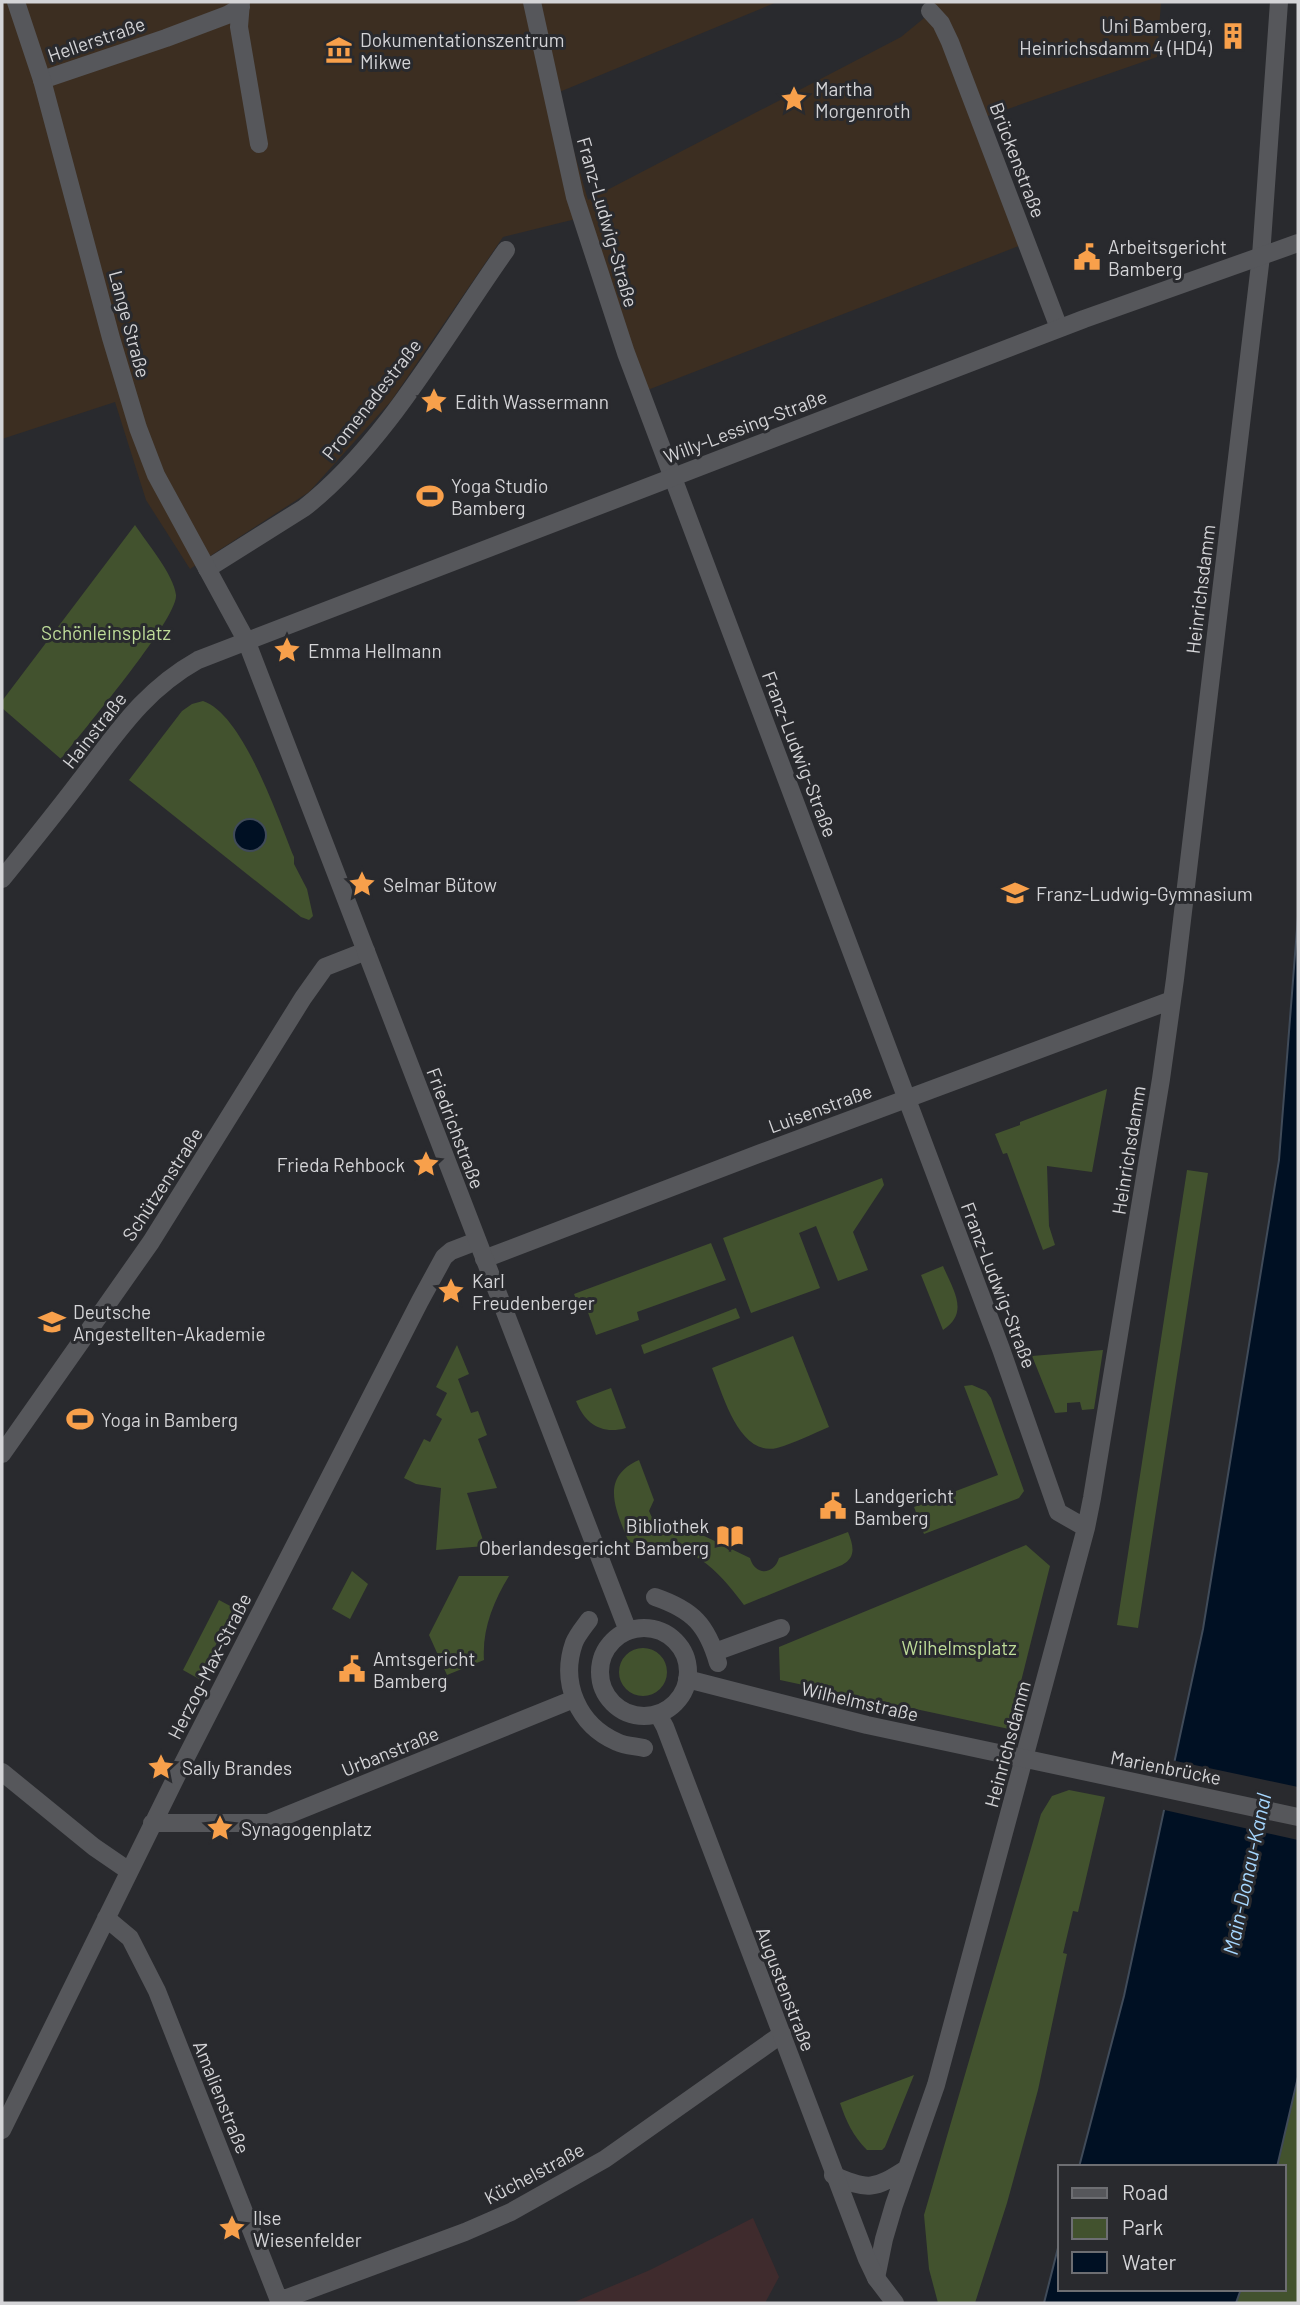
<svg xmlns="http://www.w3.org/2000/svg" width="1300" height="2305" font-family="Barlow,sans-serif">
  <rect width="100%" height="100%" fill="#292a2e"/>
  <path fill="#3c2e21" d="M2,2H777L557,93L588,200L901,37L929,14L926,2H1161L1157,57L979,119L1024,244L645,391L588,216L503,237L391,401L309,492L190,569L146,500L115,402L2,439Z"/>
  <path fill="#3f2b2d" d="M753,2218L779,2277L765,2303H572L650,2270Z"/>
  <path fill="#42522e" d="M135,525C147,543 174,575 176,595C178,619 80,734 61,759L2,708V701Z
    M203,701C243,714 278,818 294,857V864L307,889L313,916L309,920L301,917L129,780L182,711L192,704Z
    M1107,1089L1092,1172L1047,1166L1049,1226L1055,1245L1043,1250L1007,1153L1003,1154L995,1134L1020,1125V1122Z
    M1187,1170L1208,1173L1138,1628L1117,1625Z
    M882,1178L884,1185L853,1232L868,1270L838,1281L816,1226L799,1233L820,1288L751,1313L723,1238Z
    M711,1243L726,1280L637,1312L639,1320L596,1335L585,1304L579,1306L574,1294Z
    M943,1266C953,1290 970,1312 943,1330L921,1275Z
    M736,1308L740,1318L644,1354L641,1345Z
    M793,1336L829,1427C812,1434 795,1443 777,1448C739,1457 723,1394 712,1368Z
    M457,1345L469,1374L458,1379L471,1413L478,1411L487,1435L478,1439L497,1488L467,1493L485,1546L436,1550L441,1488L416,1484L404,1478L424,1439L430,1442L442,1419L436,1415L447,1393L436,1387Z
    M1103,1350L1094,1409L1082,1410L1080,1402L1067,1403V1412L1055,1413L1032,1356Z
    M972,1385L986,1391L991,1398L1024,1491L1019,1498L924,1534L914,1507L998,1475L964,1386Z
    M611,1388L626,1428C602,1435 585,1424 576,1401Z
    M639,1460L654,1500L649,1511L654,1522L665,1525L673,1521L750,1558C755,1576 774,1575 779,1558L848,1532C853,1545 857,1557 842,1565L744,1605C714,1564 684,1537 629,1543C617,1512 598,1478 639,1460Z
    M1026,1545L1050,1566L1009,1729L780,1680L779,1647Z
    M352,1571L368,1584L350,1619L332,1609Z
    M459,1576H509C493,1602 482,1630 484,1660L447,1675L429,1635Z
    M219,1600L234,1608L199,1679L183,1670Z
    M619 1672a24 24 0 1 1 48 0a24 24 0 1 1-48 0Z
    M1069,1790L1105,1797L1078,1912L1073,1911L1063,1953L1067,1954L1038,2090L1007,2203L975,2303H938L929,2269L924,2215L1041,1814L1052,1796Z
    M914,2075L885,2147L882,2150H867C853,2136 846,2121 840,2103Z
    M1298,2077V2303H1236L1241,2289H1284V2167H1277Z"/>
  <path fill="#001023" stroke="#404b59" stroke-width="2" d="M234 835a16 16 0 1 1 32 0a16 16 0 1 1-32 0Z
    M1298,916V2077L1277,2167H1079L1124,1996L1203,1629L1279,1160Z
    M1060,2240V2289H1241L1236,2303H1044Z"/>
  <path fill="#292a2e" d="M1171,1760L1298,1787V1840L1160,1809Z"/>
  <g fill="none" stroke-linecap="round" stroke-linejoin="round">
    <path stroke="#56575b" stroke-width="18" d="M241,2L239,27L259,144
      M532,2L575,197L626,353L1001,1349L1058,1512L1086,1528
      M930,11L941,23L950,42L1059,328
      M42,80L166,38L227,15L241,7
      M207,569L304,508C386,444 446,334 506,250
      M484,1259L761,1153L1172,1000
      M2,1454L151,1242L303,998L325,967L366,951
      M655,1597C693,1610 707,1625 718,1663
      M589,1620C584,1627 577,1635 574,1643C560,1683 578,1725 617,1742C625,1746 635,1746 644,1748
      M715,1652L781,1628
      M2,1772L94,1847L129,1871
      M152,1823H268L574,1699
      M106,1918L130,1938L157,1991L280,2303
      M2,2130L178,1773L420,1301L444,1257L451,1251L477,1241
      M833,2175C868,2191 875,2189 906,2169
      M876,2278L884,2239L894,2205L936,2085L1086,1528L1092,1498L1161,1079L1175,979L1261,256L1279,2
      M279,2301L465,2232L511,2212L605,2159L782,2034"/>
    <path stroke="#56575b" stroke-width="18" d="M16,2L42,80L111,338L138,428L156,475L246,640L628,1631
      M2,879C28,847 54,815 79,782C117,733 143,691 198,660L1084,319L1298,243
      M600 1672a44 44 0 1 1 88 0a44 44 0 1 1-88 0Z
      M687,1679L867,1725L1298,1817
      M658,1714L665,1727L867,2259L876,2278L895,2303"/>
  </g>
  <defs>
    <symbol id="building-bare" viewBox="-9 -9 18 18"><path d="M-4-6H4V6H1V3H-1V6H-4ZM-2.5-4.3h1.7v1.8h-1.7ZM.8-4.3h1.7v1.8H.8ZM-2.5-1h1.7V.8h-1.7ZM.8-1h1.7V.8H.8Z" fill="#f8a04b" stroke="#292a2e" stroke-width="2.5" paint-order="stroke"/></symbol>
    <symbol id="museum-bare" viewBox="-9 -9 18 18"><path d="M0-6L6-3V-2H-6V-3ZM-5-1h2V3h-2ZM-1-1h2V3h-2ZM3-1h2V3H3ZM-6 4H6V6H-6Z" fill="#f8a04b" stroke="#292a2e" stroke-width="2.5" paint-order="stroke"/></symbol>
    <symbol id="sight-bare" viewBox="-9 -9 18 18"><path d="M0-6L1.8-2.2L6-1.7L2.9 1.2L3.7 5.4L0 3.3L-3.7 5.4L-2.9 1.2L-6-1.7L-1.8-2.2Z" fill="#f8a04b" stroke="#292a2e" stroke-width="2.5" paint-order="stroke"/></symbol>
    <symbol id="civic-bare" viewBox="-9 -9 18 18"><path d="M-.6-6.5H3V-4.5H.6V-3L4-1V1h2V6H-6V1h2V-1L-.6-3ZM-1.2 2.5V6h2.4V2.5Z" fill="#f8a04b" stroke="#292a2e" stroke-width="2.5" paint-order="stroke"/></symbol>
    <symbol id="stadium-bare" viewBox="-9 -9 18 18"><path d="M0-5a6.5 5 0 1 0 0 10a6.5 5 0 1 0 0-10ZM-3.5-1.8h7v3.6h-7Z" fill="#f8a04b" stroke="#292a2e" stroke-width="2.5" paint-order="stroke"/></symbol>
    <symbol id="school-bare" viewBox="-9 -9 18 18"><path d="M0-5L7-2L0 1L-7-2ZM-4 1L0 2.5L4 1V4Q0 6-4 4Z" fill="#f8a04b" stroke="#292a2e" stroke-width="2.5" paint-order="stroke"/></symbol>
    <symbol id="university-bare" viewBox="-9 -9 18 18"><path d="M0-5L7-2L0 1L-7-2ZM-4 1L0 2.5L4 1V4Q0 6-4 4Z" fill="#f8a04b" stroke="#292a2e" stroke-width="2.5" paint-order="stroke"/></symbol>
    <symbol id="library-bare" viewBox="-9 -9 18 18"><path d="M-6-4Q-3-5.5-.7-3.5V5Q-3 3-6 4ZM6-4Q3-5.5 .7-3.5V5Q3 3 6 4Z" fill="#f8a04b" stroke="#292a2e" stroke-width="2.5" paint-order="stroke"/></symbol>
  </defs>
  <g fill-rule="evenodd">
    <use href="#building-bare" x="1214" y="17" width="38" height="38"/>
    <use href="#museum-bare" x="320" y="31" width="38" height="38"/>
    <use href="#sight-bare" x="775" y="80" width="38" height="38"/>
    <use href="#civic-bare" x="1068" y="238" width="38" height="38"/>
    <use href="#sight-bare" x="415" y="382" width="38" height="38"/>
    <use href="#stadium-bare" x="411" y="477" width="38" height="38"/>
    <use href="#sight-bare" x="268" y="631" width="38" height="38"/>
    <use href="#sight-bare" x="343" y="865" width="38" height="38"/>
    <use href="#school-bare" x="996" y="874" width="38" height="38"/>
    <use href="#sight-bare" x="407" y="1145" width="38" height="38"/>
    <use href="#sight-bare" x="432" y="1272" width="38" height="38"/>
    <use href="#university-bare" x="33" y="1303" width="38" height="38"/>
    <use href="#stadium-bare" x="61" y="1400" width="38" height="38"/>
    <use href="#civic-bare" x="814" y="1487" width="38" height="38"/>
    <use href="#library-bare" x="711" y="1517" width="38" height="38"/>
    <use href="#civic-bare" x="333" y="1650" width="38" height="38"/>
    <use href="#sight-bare" x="142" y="1748" width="38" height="38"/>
    <use href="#sight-bare" x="201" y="1809" width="38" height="38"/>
    <use href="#sight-bare" x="213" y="2209" width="38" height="38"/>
  </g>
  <g text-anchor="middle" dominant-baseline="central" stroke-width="6" stroke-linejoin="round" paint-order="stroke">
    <g font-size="19" fill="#d4d4d7" stroke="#292a2e" text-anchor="start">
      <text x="1212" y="25" text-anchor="end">Uni Bamberg,<tspan x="1212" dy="22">Heinrichsdamm 4 (HD4)</tspan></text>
      <text x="360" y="39">Dokumentationszentrum<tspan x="360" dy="22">Mikwe</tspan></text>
      <text x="815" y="88">Martha<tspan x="815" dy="22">Morgenroth</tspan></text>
      <text x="1108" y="246">Arbeitsgericht<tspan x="1108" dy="22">Bamberg</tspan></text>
      <text x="455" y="401">Edith Wassermann</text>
      <text x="451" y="485">Yoga Studio<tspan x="451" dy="22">Bamberg</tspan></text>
      <text x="308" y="650">Emma Hellmann</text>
      <text x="383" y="884">Selmar Bütow</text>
      <text x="1036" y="893">Franz-Ludwig-Gymnasium</text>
      <text x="405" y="1164" text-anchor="end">Frieda Rehbock</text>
      <text x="472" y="1280">Karl<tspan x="472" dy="22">Freudenberger</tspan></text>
      <text x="73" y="1311">Deutsche<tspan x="73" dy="22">Angestellten-Akademie</tspan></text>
      <text x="101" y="1419">Yoga in Bamberg</text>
      <text x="854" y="1495">Landgericht<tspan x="854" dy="22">Bamberg</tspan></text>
      <text x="709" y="1525" text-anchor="end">Bibliothek<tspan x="709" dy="22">Oberlandesgericht Bamberg</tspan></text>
      <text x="373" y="1658">Amtsgericht<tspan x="373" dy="22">Bamberg</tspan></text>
      <text x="182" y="1767">Sally Brandes</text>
      <text x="241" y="1828">Synagogenplatz</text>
      <text x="253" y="2217">Ilse<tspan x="253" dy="22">Wiesenfelder</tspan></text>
    </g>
    <g font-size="19" fill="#d4d4d7" stroke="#292a2e">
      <text transform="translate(96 39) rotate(-19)">Hellerstraße</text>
      <text transform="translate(1018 160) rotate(69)">Brückenstraße</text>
      <text transform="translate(608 222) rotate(74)">Franz-Ludwig-Straße</text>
      <text transform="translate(130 324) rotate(75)">Lange Straße</text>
      <text transform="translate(371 399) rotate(-52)">Promenadestraße</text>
      <text transform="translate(745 426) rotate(-21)">Willy-Lessing-Straße</text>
      <text transform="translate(1200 589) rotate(-83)">Heinrichsdamm</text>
      <text transform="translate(94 730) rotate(-52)">Hainstraße</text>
      <text transform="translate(800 754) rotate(69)">Franz-Ludwig-Straße</text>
      <text transform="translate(820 1108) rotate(-20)">Luisenstraße</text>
      <text transform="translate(456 1128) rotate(69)">Friedrichstraße</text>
      <text transform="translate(1128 1150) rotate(-81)">Heinrichsdamm</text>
      <text transform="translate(162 1184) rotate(-57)">Schützenstraße</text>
      <text transform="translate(999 1285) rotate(69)">Franz-Ludwig-Straße</text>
      <text transform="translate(209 1666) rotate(-63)">Herzog-Max-Straße</text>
      <text transform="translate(860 1701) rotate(13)">Wilhelmstraße</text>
      <text transform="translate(1007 1744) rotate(-75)">Heinrichsdamm</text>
      <text transform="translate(390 1751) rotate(-22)">Urbanstraße</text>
      <text transform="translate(1166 1767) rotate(11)">Marienbrücke</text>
      <text transform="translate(786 1989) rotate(69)">Augustenstraße</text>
      <text transform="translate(222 2097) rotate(68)">Amalienstraße</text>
      <text transform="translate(534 2173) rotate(-28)">Küchelstraße</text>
    </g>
    <g font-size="19" fill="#bedc99" stroke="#292a2e">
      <text x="106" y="632">Schönleinsplatz</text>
      <text x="959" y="1647">Wilhelmsplatz</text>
    </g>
    <g font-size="21" font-style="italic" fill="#a6d7ff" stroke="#292a2e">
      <text transform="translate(1246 1874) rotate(-78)">Main-Donau-Kanal</text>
    </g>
  </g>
  <rect width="1300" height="2305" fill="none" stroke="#d4d4d7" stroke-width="7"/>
  <rect x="1058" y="2165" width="228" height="126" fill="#292a2e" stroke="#6d6e72" stroke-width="2"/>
  <rect x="1072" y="2188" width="35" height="10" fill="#56575b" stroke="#6d6e72" stroke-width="2"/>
  <text x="1122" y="2200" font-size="21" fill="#d4d4d7">Road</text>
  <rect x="1072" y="2218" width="35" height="21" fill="#42522e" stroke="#6d6e72" stroke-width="2"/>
  <text x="1122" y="2235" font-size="21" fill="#d4d4d7">Park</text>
  <rect x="1072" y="2252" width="35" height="21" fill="#001023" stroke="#6d6e72" stroke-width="2"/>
  <text x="1122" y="2270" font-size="21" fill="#d4d4d7">Water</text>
</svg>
